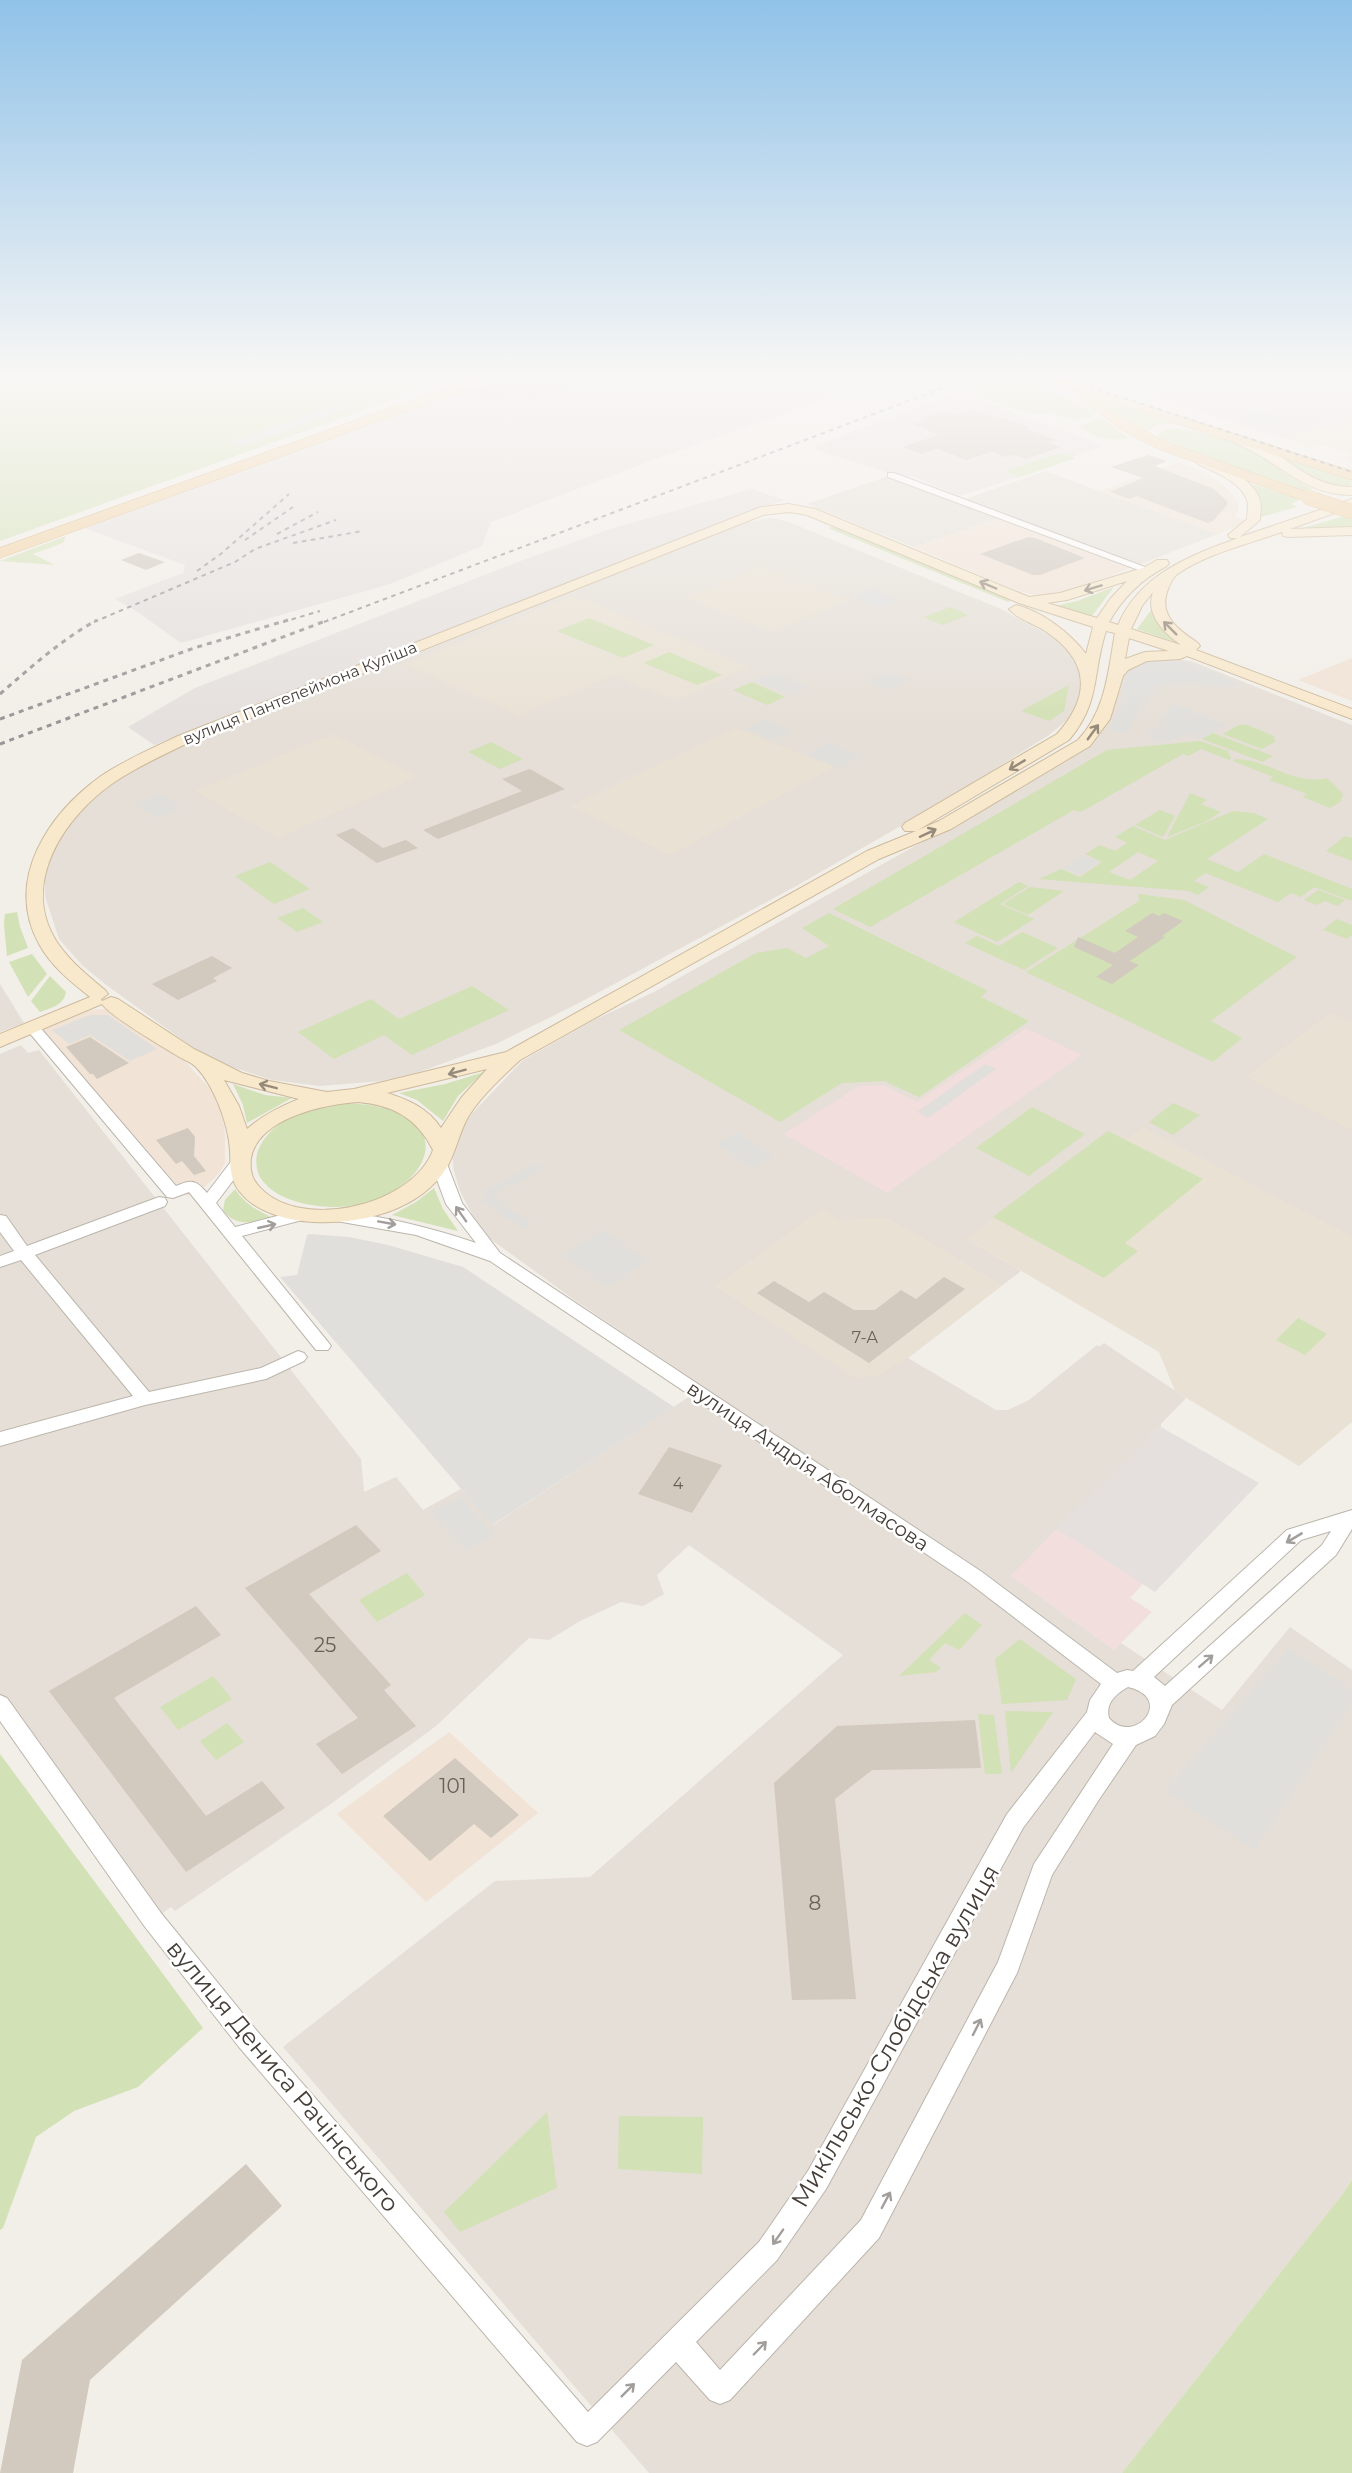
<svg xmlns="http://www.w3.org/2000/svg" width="1352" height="2473" font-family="Montserrat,sans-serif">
  <rect width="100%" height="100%" fill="#f2eee8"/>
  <path fill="#e5dfd7" d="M1045,471L1218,534L1138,565L1005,516L914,547L807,504L888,476L957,502Z
    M772,518L789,522L1001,609L1049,635L1067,649L1079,666L1084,682L1075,713L1049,735L944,801L798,885L577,1004L496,1044L419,1072L381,1081L320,1086L272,1080L210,1060L105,984L82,965L59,939L45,896V865L64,828L93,798L121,775L183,744L740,523Z
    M1168,658L1191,661L1352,725V1244L1126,1140L967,1239L1021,1271L908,1358L996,1410H1008L1029,1400L1097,1345L1099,1347L1104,1343L1186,1398L1161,1424V1427L1011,1576L1114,1650L1121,1643L1222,1710L1290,1627L1352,1670V2178L1342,2195L1122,2473H649L283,2047L495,1881L590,1877L843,1655L689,1545L657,1575L664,1594L643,1606L621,1602L580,1621L549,1640L529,1638L436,1726L328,1806L175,1911L171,1907L153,1920L0,1704V1054L21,1045L28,1053L39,1050L361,1459L364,1492L396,1477L423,1510L461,1489L493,1525L704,1387L576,1301L482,1233L460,1191L454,1171L452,1153L466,1120L522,1061L594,1020L654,992L1069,760L1101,733L1112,711L1121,672L1130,663Z
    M0,984L24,1023L0,1032Z"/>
  <path fill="#f1e3d6" d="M1352,416V461L1342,458L1351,455L1334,449L1321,445L1311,448L1283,438Z
    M1179,462L1203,471L1225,486L1238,502V511L1235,517L1245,520L1244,523L1218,534L1099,491Z
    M1005,516L1138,565L1064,593L1035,595L1015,590L914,547Z
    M1352,658V701L1298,680Z
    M103,1009L113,1010L182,1058L211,1090L221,1107L225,1134V1163L219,1173L206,1186L187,1196L41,1029L84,1011Z
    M449,1732L538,1813L426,1902L337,1814Z"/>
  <path fill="#e5e0dd" d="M487,381H876L655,459L491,522L482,546L390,584L181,643L133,609L115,599L183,573L185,565L84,528L268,459L464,392L463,390Z
    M1105,381H1352V416L1283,438Z
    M957,392L1101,444L1097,446L1101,447L1071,457L1061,453L1006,471L1020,477L959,496L912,476L905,478L811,448Z
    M752,489L784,500L154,745L128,727L195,688L515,563L613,528Z
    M1161,1427L1259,1483L1155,1592L1056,1529Z"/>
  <path fill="#e9e1d4" d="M760,565L848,600L773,632L686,598Z
    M574,596L749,667L674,701L613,675L519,716L405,664Z
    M735,728L834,767L670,855L570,806Z
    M333,734L417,777L278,838L195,791Z
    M1330,1013L1352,1022V1130L1245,1077Z
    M1143,1127L1352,1237V1422L1299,1466L1175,1391L1159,1352L967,1239L1108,1131L1126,1140Z
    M822,1209L840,1220L887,1217L1002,1285L907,1358L879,1375L857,1379L715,1286Z"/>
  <path fill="#f1dedd" d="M1026,1028L1082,1055L887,1193L784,1134L859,1086L884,1085L917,1102Z
    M1056,1529L1143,1584L1130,1598L1152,1612L1114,1650L1011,1576Z"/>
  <path fill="#d3e1b6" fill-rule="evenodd" d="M0,381H435L416,391L0,541Z
    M977,381H1024L1054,391L1096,413L1091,417L1072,420L1049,412L1044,414L1018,411L968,392L964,386Z
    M1086,394L1177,424L1158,425L1145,433Z
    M1102,418L1128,437L1126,439C1112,441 1089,437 1079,426Z
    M1165,429C1187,427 1240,441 1259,453C1277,464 1293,480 1313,489L1308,490V494L1206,459L1160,438L1158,434Z
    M1061,453L1076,458L1020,477L1005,471Z
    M1278,456L1351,480L1352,487C1327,495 1298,467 1278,456Z
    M1248,483L1301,499L1291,504L1297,507L1257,518L1255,492Z
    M1341,517H1352V528L1296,530Z
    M833,526L1012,600L1008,602L991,595L828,528Z
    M66,536L63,543L33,554L55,565L0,561Z
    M1114,587L1092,616L1055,606L1077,601Z
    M1154,606L1181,644L1137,629Z
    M950,607L968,615L942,625L924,617Z
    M589,618L654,645L623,658L557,631Z
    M669,652L722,675L697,685L644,663Z
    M752,682L785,697L767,705L733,690Z
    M1069,685L1064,711L1049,721L1021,711Z
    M1239,725H1247L1274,736L1275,742L1262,749L1223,734Z
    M1213,733L1273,756L1263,762L1202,739Z
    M1200,741L1228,751L1231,758L1229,760L1201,749L1188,756L1183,754L1081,812L1074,810L870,927L833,909L1107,750Z
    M491,742L523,759L500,769L468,752Z
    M1236,759C1267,759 1295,786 1327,778L1343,794L1340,802L1330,808L1303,797L1307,794L1269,780L1273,777L1233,761Z
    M1190,793L1207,800L1201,804L1221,812L1205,822L1167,837L1180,812L1193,804L1181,811Z
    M1160,810L1175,816L1163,837L1135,825Z
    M1233,811L1254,813L1268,819L1207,859L1238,872L1264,854L1352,889V901L1314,887L1301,897L1291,893L1278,902L1205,873L1194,881L1209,887L1198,895L1188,891L1039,879L1061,869L1080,877L1102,862L1085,854L1100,845L1115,851L1127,843L1115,837L1133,826L1165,840ZM1138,852L1158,861L1130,880L1109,872Z
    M1345,836L1352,838V861L1326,851Z
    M270,862L310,889L274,904L235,876Z
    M1019,882L1028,886L1000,904L1034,919L997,942L954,922Z
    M1030,887L1064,891L1028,915L1003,904Z
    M1318,890L1345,900L1338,906L1324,901L1317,905L1304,900Z
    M1138,894L1184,900L1297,957L1211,1021L1242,1038L1213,1062L1026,972L1139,901Z
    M303,908L323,922L297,932L277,918Z
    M17,912L20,927L28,948L7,956L4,925L5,914Z
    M829,913L988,991L981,997L1029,1021L919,1097L884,1081L842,1083L780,1122L619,1030L756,953L787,948L806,958L829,946L802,928Z
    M1337,919L1352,925V935L1347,939L1323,930Z
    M1022,932L1058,948L1024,970L965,943L977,936L999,946Z
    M32,954L47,974L28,997L9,962Z
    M50,976L66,992C64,1005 51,1008 40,1012L31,1001Z
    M472,986L509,1010L412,1055L384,1035L334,1059L298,1032L371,999L399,1019Z
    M484,1072L458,1096L443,1121L417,1100L399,1093L445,1084Z
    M233,1084L265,1095L292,1098L247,1123L243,1105Z
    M347,1103C491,1109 413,1227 306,1204C288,1200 270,1193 260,1177C255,1167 255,1155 260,1146C277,1115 314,1107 347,1103Z
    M1173,1103L1200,1115L1173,1135L1149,1122Z
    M1032,1107L1085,1134L1029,1176L976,1148Z
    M1108,1131L1203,1179L1125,1243L1138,1251L1104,1278L993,1217Z
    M434,1188L443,1209L458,1231L392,1215L416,1202Z
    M235,1189C244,1203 256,1210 271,1217C253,1222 236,1228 223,1210L225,1200Z
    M1298,1318L1327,1334L1305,1355L1276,1340Z
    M407,1573L425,1595L377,1622L359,1600Z
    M965,1613L982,1625L959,1650L945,1643L929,1660L941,1668L936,1672L899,1676Z
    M1020,1639L1076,1679L1067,1700L1002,1704L995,1659Z
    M213,1676L232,1699L178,1730L160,1707Z
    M1005,1711L1053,1712L1011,1773Z
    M978,1714L994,1715L1002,1774H985Z
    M227,1723L244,1742L216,1760L200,1741Z
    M0,1754L203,2028L138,2087L74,2111L36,2137L3,2228L0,2230Z
    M547,2112L557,2188L460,2232L444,2212Z
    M619,2116L703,2117L702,2174L618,2169Z
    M1352,2179V2473H1122L1342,2195Z"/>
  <path fill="#e1dfdc" d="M344,405L351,407L242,447L229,443L331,406L337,408Z
    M1259,410L1289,419L1269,426L1239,417Z
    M872,589L900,599L880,608L852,597Z
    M1157,659L1189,663L1241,684L1225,687L1185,683L1160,686L1147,697L1127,733L1108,730L1121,704L1126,674L1130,668L1145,661Z
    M889,672L909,679L888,690L868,682Z
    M774,673L808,687L789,695L755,681Z
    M1172,703L1226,725L1201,739L1185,733L1173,740L1153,742L1145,732L1157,730Z
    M764,719L792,731L772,740L745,729Z
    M828,742L862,756L840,768L806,754Z
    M160,794L182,808L157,818L135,804Z
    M1084,855L1100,862L1079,875L1063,868Z
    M90,1015H108L157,1049L130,1061L90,1035L69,1044L52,1030Z
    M985,1064L996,1069L928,1118L917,1112Z
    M737,1132L773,1156L753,1168L716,1144Z
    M535,1163L544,1168L513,1187L509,1184L493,1195L505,1203L503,1205L532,1223L523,1229L481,1201L488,1197L482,1193Z
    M603,1230L648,1261L607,1287L562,1255Z
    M310,1234L349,1237L388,1245L463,1267L674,1407L492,1525L280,1277L297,1275L307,1235Z
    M460,1497L495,1535L466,1551L431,1512Z
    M1289,1648L1352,1690V1702L1254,1850L1165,1791Z"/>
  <path fill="#d2c9bf" d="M500,381H585L586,383L537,398L529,399L517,395L494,402L465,393Z
    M974,409L1028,426L1030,428L1027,429L1057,440L1048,442L1061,447L1026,459L1013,455L1005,457L992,452L966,460L938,449L921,454L902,447L939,435L913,424L927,420L920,418L945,411L955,414Z
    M1148,455L1167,461L1155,466L1214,489L1227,501V505L1213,521L1208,523L1136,496L1130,499L1110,492L1143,478L1111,467Z
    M1028,537L1035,538L1085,558L1040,575H1033L980,554Z
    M139,553L165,562L146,570L121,560Z
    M530,769L565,789L438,839L423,830L522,791L502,779Z
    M353,828L383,848L406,840L418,848L377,863L336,835Z
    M1152,913L1159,916L1164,913L1183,921L1162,936L1165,937L1130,961L1139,965L1112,984L1096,977L1113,965L1074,947L1078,937L1115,953L1138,937L1125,931Z
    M212,956L232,968L213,978L217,981L178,1000L152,984Z
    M90,1037L129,1063L97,1079L93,1074H90L66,1047Z
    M188,1128L195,1137L194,1156L206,1171L194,1175L182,1161L176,1164L156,1140Z
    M944,1277L965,1289L869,1363L757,1293L774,1281L809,1302L824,1292L854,1310H875L901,1290L916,1299Z
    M669,1447L722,1465L692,1513L638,1494Z
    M356,1525L381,1551L309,1594L391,1685L384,1690L416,1726L342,1774L316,1744L358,1718L245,1588Z
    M196,1606L221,1635L114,1698L206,1816L262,1781L285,1808L186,1872L49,1691Z
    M975,1720L981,1768L872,1770L835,1799L856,1999L792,2000L774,1783L837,1726Z
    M455,1758L519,1815L491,1838L474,1824L430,1861L383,1816Z
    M246,2164L282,2206L90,2380L73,2473H0L22,2360Z"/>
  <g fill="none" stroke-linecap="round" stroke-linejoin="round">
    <defs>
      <path id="street" d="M888,473H894L1153,570L1144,572L888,477Z
        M33,1024L38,1025L176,1186C192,1179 196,1180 207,1193L233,1159H245L247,1162L216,1203L235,1227L300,1210L306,1211L308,1215L306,1219L242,1236L328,1342L331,1346L328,1350H316L189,1192L173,1198L167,1197L28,1031L26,1028L28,1025Z
        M439,1159L447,1164L462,1203L500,1253L982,1572L1117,1673L1127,1670L1133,1671L1287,1530L1352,1510V1529L1336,1555L1172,1705L1164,1724L1155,1736L1136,1745L1098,1801L1052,1875L1017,1973L879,2238L730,2400L720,2404L710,2400L676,2362L597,2442L587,2446L577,2442L239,2047L145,1927L0,1721V1695L7,1698L161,1913L257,2031L588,2412L759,2242L808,2171L1007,1814L1087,1712L1090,1700L1101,1684L968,1582L490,1261L416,1235L342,1222L336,1221L334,1217L336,1213L342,1212C388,1217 432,1228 476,1243L446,1204L431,1164ZM1331,1531L1322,1545L1165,1686L1154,1677L1301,1540ZM1128,1687C1176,1698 1134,1747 1109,1718C1105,1703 1116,1694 1128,1687ZM1095,1732L1113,1744L1034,1864L998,1962L861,2220L720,2370L696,2342L777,2260L826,2189L1023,1828Z
        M159,1197L165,1198L167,1202L165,1206L35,1255L149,1392L261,1368L298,1351L304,1353L307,1357L304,1361L266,1379L145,1405L0,1446V1432L133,1396L21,1260L0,1267V1256L14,1251L0,1232V1215L6,1216L27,1246Z"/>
      <path id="secondary" d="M1239,436C1284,448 1303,487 1352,487V495C1301,495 1279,460 1235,443V437Z
        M1202,457C1221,462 1254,480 1260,500C1262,506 1260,514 1260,520L1240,537L1352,499V507L1290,529L1352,527V535L1288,537L1283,536L1282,532C1251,543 1206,554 1179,573C1173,577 1169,586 1167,592C1159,617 1180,631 1198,643L1200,646L1196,650L1352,709V719L1187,656L1180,659L1147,661L1128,670L1123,676L1110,719L1090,746L951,829L879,859L520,1060C501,1078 482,1095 468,1117C459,1133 456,1152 447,1167C420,1211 362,1224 314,1222C290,1221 256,1213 240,1192C227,1176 232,1160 229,1141C225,1116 213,1085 196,1067C191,1062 182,1059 176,1055C160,1045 111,1017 102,1004L0,1047V1034L90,997C71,982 51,966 39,944C4,880 48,814 101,776C125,760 152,748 178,736L761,507L789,504L815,509L1029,597L1060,593L1143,568L1157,560H1167L1169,563L1167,566C1142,579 1123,597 1109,622L1118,625C1140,574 1189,556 1238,538H1230L1228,535L1247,519C1247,513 1249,505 1247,500C1241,482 1213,471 1198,464L1196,461L1198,458ZM789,512L807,515L1019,603L1093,627L1086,654C1070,633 1042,611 1016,605L1009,609C1017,619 1034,624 1045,631C1089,660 1092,695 1057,734L905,823L902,827L905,831H916L867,851L506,1052L354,1089L327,1092L269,1081L242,1073L194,1049L118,999L111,997L102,1001L101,999L108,994L105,990C88,976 72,963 59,945C17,885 65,815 116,781C139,766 165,754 190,742L763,515ZM1127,581L1110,599L1097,618L1047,603L1067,600ZM1153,592C1145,615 1164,633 1181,645L1131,629L1142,606ZM1106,631L1115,633C1108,672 1106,710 1078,740L939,821L918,830L1069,740C1101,702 1092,674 1106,631ZM1129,638L1169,651L1145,652L1125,659ZM487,1069L461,1098L441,1128C428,1108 409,1100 387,1093ZM224,1080L299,1099C279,1107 263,1115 247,1129L239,1106ZM358,1102C393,1105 417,1118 433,1150C412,1207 296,1233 257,1184C251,1177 250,1167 251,1158C258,1118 325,1104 358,1102Z"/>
      <path id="primary" d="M465,381H483L482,384L0,558V548Z
        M1049,381H1068L1352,471V480L1093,397L1135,426L1171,444L1312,494L1314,497L1312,500H1302L1161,450L1125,432L1081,400L1083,397H1093L1050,384Z"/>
    </defs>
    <use href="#street" stroke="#bcb5ac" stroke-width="2"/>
    <use href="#secondary" stroke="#ccba9d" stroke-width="2"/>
    <use href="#primary" stroke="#d5ad73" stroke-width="1"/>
    <use href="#street" fill="#fff" fill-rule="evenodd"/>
    <use href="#secondary" fill="#f8e8cc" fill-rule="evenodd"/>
    <use href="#primary" fill="#f2d2a2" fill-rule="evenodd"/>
    <path stroke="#969696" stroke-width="2" stroke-dasharray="4.5 4.5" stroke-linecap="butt" d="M1072,381L1352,472
      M277,534L318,512
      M245,540L293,507
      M293,543L363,531
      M197,571L222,553L289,494
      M94,622L235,562L255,549L336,520
      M283,622L320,611
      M324,622L961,381"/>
    <path stroke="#969696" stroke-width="3" stroke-dasharray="5 5" stroke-linecap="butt" d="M0,694C31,667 61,640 97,620
      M0,719L194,648L288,620
      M0,744L328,620"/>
    <defs>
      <path id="primary-bridge" d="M1307,497L1352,512"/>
    </defs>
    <use href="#primary-bridge" stroke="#d5ad73" stroke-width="15" stroke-linecap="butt"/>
    <use href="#primary-bridge" stroke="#f2d2a2" stroke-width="14"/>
  </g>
  <defs><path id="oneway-shaft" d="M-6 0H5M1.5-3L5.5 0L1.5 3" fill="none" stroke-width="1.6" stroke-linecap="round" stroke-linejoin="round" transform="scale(1.5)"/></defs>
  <g stroke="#968a7b">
    <use href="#oneway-shaft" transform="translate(988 585) rotate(-157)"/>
    <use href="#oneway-shaft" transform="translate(1093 588) rotate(163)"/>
    <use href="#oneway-shaft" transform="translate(1170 628) rotate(-135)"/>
    <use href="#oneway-shaft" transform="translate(1093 732) rotate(-54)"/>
    <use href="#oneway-shaft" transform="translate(1017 765) rotate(149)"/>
    <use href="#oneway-shaft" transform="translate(928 833) rotate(-25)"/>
    <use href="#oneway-shaft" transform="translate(457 1072) rotate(165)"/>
    <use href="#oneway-shaft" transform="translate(268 1086) rotate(-166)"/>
  </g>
  <g stroke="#a29e9c">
    <use href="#oneway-shaft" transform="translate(461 1214) rotate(-125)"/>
    <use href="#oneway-shaft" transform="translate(387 1223) rotate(10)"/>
    <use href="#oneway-shaft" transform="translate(267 1226) rotate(-13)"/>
    <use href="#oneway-shaft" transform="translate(1294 1538) rotate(149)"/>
    <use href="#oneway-shaft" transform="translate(1206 1661) rotate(-41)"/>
    <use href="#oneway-shaft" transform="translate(977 2027) rotate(-63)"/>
    <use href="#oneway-shaft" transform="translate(886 2200) rotate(-62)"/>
    <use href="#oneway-shaft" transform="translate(778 2237) rotate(125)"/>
    <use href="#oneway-shaft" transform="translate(760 2348) rotate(-46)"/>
    <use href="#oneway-shaft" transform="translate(628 2390) rotate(-45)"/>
  </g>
  <linearGradient id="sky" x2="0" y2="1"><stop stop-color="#90c2e8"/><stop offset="0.52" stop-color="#f9f7f5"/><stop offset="1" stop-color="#f9f7f5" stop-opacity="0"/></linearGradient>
  <rect width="1352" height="727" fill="url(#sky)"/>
  <g text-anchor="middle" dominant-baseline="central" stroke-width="5" stroke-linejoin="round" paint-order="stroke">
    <g font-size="16" fill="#453e38" stroke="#fff">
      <text transform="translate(300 693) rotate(-22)">вулиця Пантелеймона Куліша</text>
    </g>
    <g font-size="16" fill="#68615a">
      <text x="865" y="1337">7-А</text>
      <text x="678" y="1483">4</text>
    </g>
    <g font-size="20" fill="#453e38" stroke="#fff">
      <text transform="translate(808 1466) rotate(34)">вулиця Андрія Аболмасова</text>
    </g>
    <g font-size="20" fill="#68615a">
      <text x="325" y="1645">25</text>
      <text x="453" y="1786">101</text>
      <text x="815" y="1903">8</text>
    </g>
    <g font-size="24" fill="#453e38" stroke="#fff">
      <text transform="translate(895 2036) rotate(-60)">Микільсько-Слобідська вулиця</text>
      <text transform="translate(283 2076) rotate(50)">вулиця Дениса Рачінського</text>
    </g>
  </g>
</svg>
